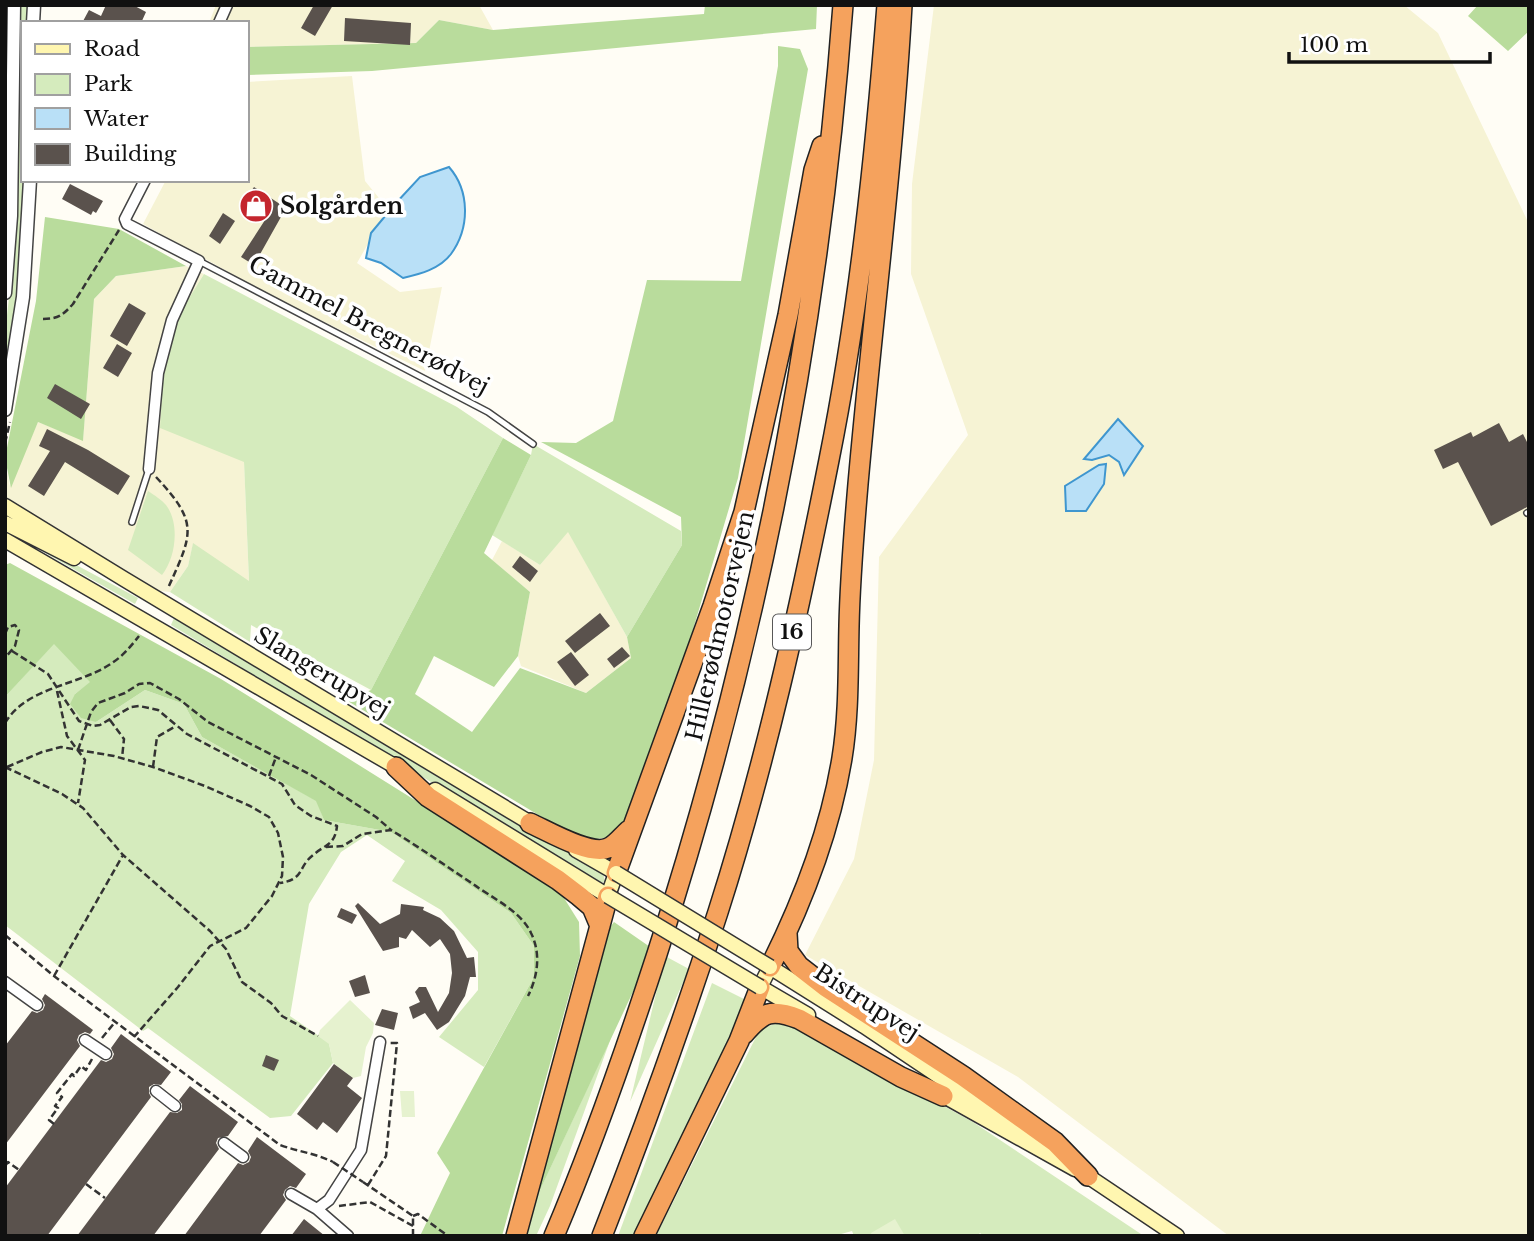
<svg xmlns="http://www.w3.org/2000/svg" width="1534" height="1241" font-family="'Libre Baskerville',serif">
  <rect width="100%" height="100%" fill="#fffdf5"/>
  <path fill="#f6f3d4" d="M216,5H479L493,30L439,20L416,43L247,47V23H209Z
    M934,5H1404L1438,33L1529,224V1236H1229L1018,1077L805,955L854,859L874,760L879,557L968,435L911,274L912,184Z
    M352,76L365,181L388,209L357,263L400,292L442,287L425,371L271,296L143,224L166,180H247V82Z
    M186,266L204,274L178,317L244,461L249,582L193,544L188,566L170,592L159,591L5,497V462L10,486L38,422L83,440L94,299L116,276Z
    M568,531L627,637L631,658L586,693L521,666L518,656L530,592L492,560L502,541L540,565Z"/>
  <path fill="#d5ebbd" d="M18,5H29V23H23V180H26L24,247L5,385V333L11,280Z
    M204,274L457,407L503,438L371,690L251,625L250,642L170,592L188,566L193,543L249,581L244,462L160,428L163,372L178,316Z
    M533,444L681,531L682,545L627,637L568,532L540,565L492,535L531,455Z
    M148,491C154,495 162,500 166,505C180,523 176,558 162,575L128,550Z
    M5,530L22,536L138,598L135,604Z
    M174,618L603,873L605,881L600,884L171,625Z
    M54,643L91,682L75,694L96,722L145,690L184,704L202,737L317,801L324,820L391,832L511,913L534,946V977L484,1067L439,1037L478,990V952L441,910L392,881L405,861L367,835L341,852L309,904L290,1016L329,1043L333,1063L291,1116L270,1118L148,1028L143,1031L5,925V697Z
    M665,956L689,969L630,1102Z
    M712,983L748,1001L635,1236H618Z
    M787,1020L973,1122L1144,1236H984L980,1233L977,1236H854L852,1231L834,1236H656L760,1029Z
    M612,1035L550,1206L536,1236H523L534,1203Z"/>
  <path fill="#b9dc9c" d="M705,5H817L816,29L372,71L247,75V47L416,43L439,20L493,30L704,14Z
    M1478,5H1529V31L1508,51L1468,16Z
    M778,46L800,49L808,69L738,478L689,643L624,821L610,837L582,841L346,700L371,690L503,438L531,455L484,553L530,592L518,656L494,687L434,656L415,694L472,732L520,668L586,693L631,658L627,637L682,545L681,517L541,442L576,443L613,421L647,280L741,281L778,66Z
    M45,217L119,229L186,266L116,276L94,299L83,441L38,422L11,488L5,458L36,301Z
    M10,563L221,679L559,890L579,922L580,956L502,1236H420L450,1173L437,1153L534,977V946L511,913L391,832L324,820L316,801L202,737L184,704L145,690L96,722L81,718L70,704L75,694L90,682L54,644L5,697V565Z
    M614,922L653,949L534,1203L604,935Z"/>
  <path fill="#e6f2cf" d="M350,1000L374,1023L373,1033L366,1047L361,1076L353,1078L333,1063L329,1044L318,1036L320,1030Z
    M400,1091H414L415,1117H402Z
    M895,1219L905,1236H872L871,1233Z"/>
  <path fill="#b9e0f7" stroke="#3f96cf" stroke-width="2" d="M449,167C470,191 470,228 451,254C440,269 420,274 403,278L381,263L366,258L371,233L396,203L420,177Z
    M1118,419L1143,446L1124,475L1119,462L1109,455L1092,460L1084,459Z
    M1106,464L1104,484L1086,511H1066L1065,486L1099,465Z"/>
  <path fill="#5a524d" d="M106,5H133L146,12L141,23H82L89,10L101,16Z
    M314,5H333L315,36L301,28Z
    M345,18L411,23L410,45L344,41Z
    M70,184L103,201L96,213L93,211L91,215L62,199Z
    M254,187L286,208L254,265L241,257L265,220L242,205Z
    M223,213L235,221L220,244L209,236Z
    M129,303L146,313L127,346L110,336Z
    M117,344L132,353L118,377L103,368Z
    M55,384L90,404L81,419L47,398Z
    M1499,423L1509,442L1523,434L1529,446V506L1491,526L1458,462L1443,469L1434,450L1471,432L1473,437Z
    M47,429L88,450L130,476L118,495L65,462L44,496L28,486L50,451L39,446Z
    M520,556L538,571L530,582L512,567Z
    M600,613L610,626L575,653L565,641Z
    M622,647L630,656L614,668L607,659Z
    M571,652L589,675L575,686L557,662Z
    M358,903L380,924L400,914L401,904L424,907L423,910L440,918L454,931L467,958L474,957L476,977H470L465,996L449,1022L437,1030L425,1013L413,1019L409,1007L420,1002L415,992L419,987H426L438,1012L449,993L452,973L450,954L440,939L430,947L412,930L406,939L399,937V947L383,951L355,906Z
    M341,908L357,915L352,924L337,917Z
    M365,975L370,993L355,997L349,981Z
    M45,994L93,1030L90,1034L85,1032L79,1035L77,1040L80,1046L5,1145V1046L32,1011L37,1013L43,1010L45,1005L42,999Z
    M382,1009L398,1013L394,1030L375,1025Z
    M121,1034L171,1072L161,1085L154,1084L149,1087V1093L151,1097L47,1236H5V1188L101,1060L106,1062L112,1059L114,1054L111,1048Z
    M266,1055L279,1060L274,1071L262,1066Z
    M334,1064L353,1078L347,1086L362,1098L337,1133L323,1122L317,1130L297,1114Z
    M190,1086L238,1122L228,1136L218,1138L216,1143L219,1149L153,1236H77L170,1112L177,1113L182,1110V1104L179,1100Z
    M257,1137L306,1174L296,1188L290,1186L285,1190L283,1195L286,1200L259,1236H184L238,1163L243,1165L249,1162L251,1157L248,1151Z
    M304,1219L325,1236H291Z"/>
  <g fill="none" stroke-linecap="round" stroke-linejoin="round">
    <defs>
      <path id="service" d="M199,261L488,412L533,444
        M1527,513L1529,512
        M132,522L149,469"/>
      <path id="minor" d="M219,23L227,5
        M145,180L125,219L127,224L199,261L172,320L158,373L149,469
        M5,982L37,1005
        M85,1040L106,1054
        M156,1091L175,1106
        M224,1143L243,1157
        M291,1194L317,1209L348,1236
        M317,1209L329,1200L361,1150L380,1042"/>
      <path id="tertiary" d="M33,23L34,5
        M5,293L11,216L14,5
        M5,410L23,297L30,180"/>
      <path id="secondary" d="M5,506L124,579L537,827
        M5,523L74,558
        M5,540L403,771
        M435,790L608,896L616,873L576,850
        M808,1015L760,987L770,967L864,1026L1177,1236
        M937,1092L1075,1169"/>
      <path id="motorway" d="M396,767L428,797L558,880L579,896L592,907L600,926
        M530,823C548,831 590,856 608,848C616,845 622,836 629,830
        M616,873L713,606L744,512L788,315L814,170L822,146
        M787,933L788,951L799,966L826,987L963,1076L1055,1142L1088,1176
        M770,967C803,901 830,832 842,758C849,715 848,670 849,626C850,579 854,531 858,484C872,324 893,165 902,5
        M744,1034C763,1012 771,1008 799,1019L901,1077L943,1096
        M516,1236L608,896
        M554,1236C593,1144 626,1049 657,954C756,647 819,327 843,5
        M602,1236C644,1129 683,1021 718,912C765,765 799,612 829,460C859,310 875,157 887,5
        M644,1236L739,1041L760,987"/>
    </defs>
    <use href="#service" stroke="#444" stroke-width="8"/>
    <use href="#minor" stroke="#444" stroke-width="13"/>
    <use href="#tertiary" stroke="#444" stroke-width="15"/>
    <use href="#secondary" stroke="#333" stroke-width="17"/>
    <use href="#motorway" stroke="#222" stroke-width="22"/>
    <path stroke="#333" stroke-width="2.5" stroke-dasharray="7 3.5" stroke-linecap="butt" d="M43,319C58,319 63,315 73,304L119,230
      M5,443L10,422
      M156,477C199,523 193,533 168,588
      M5,634L8,627L15,625L19,630L15,646L5,658
      M12,651L48,674L79,721L93,726L100,725L131,707L139,706L158,710L187,734L282,784L295,805L311,816L337,826C335,845 326,844 313,855C297,868 305,879 280,883
      M57,691L67,736L85,760L78,803
      M110,720L124,739L122,758
      M5,723C27,686 79,686 112,663C123,656 131,646 139,636
      M78,750L91,712L98,703L125,693L139,684L150,683L179,699L208,722L311,775L376,817L391,830
      M5,767L62,794L83,808L123,855L210,931L226,949L242,982L271,1003L282,1016L318,1036
      M7,767L42,752L61,747L114,756L153,767L205,786L250,806L269,817L278,833L283,857L282,876L272,896L246,928L210,946L178,987L134,1037
      M153,767L157,737L176,726
      M269,776L276,757
      M326,847L343,846L362,834L391,830C419,847 446,866 473,884C492,898 521,911 531,933C541,953 538,976 528,996
      M5,935L54,976L280,1145C299,1152 315,1153 333,1162
      M54,976L123,855
      M102,1038L115,1022
      M54,1124L49,1120L58,1108L55,1106L62,1097L57,1093L72,1074L74,1076L81,1066L86,1070L92,1059
      M5,1166L8,1162L19,1170
      M363,1182L413,1216
      M86,1184L105,1198
      M368,1185L386,1156L397,1043H390
      M339,1206L370,1202L413,1226
      M413,1216L418,1214L448,1236
      M413,1236V1216"/>
    <use href="#service" stroke="#fff" stroke-width="5"/>
    <use href="#minor" stroke="#fff" stroke-width="10"/>
    <use href="#tertiary" stroke="#fff" stroke-width="12"/>
    <use href="#secondary" stroke="#fff6b0" stroke-width="14"/>
    <use href="#motorway" stroke="#f5a25d" stroke-width="19"/>
    <defs>
      <path id="secondary-bridge" d="M616,873L770,967
        M608,896L760,987"/>
    </defs>
    <use href="#secondary-bridge" stroke="#333" stroke-width="17" stroke-linecap="butt"/>
    <path stroke="#333" stroke-width="2.5" stroke-dasharray="7 3.5" stroke-linecap="butt" d="M333,1162L363,1182"/>
    <use href="#secondary-bridge" stroke="#fff6b0" stroke-width="14"/>
  </g>
  <defs>
    <symbol id="shop-disc" viewBox="-11 -11 22 22"><circle r="9.5" fill="#c4262e" stroke="#fff"/><path d="M-5-2.5h2.3a2.7 3.5 0 0 1 5.4 0H5L5.5 6h-11ZM-1.5-2.5h3a1.5 2.3 0 0 0-3 0Z" fill="#fff"/></symbol>
  </defs>
  <g fill-rule="evenodd">
    <use href="#shop-disc" x="237" y="187" width="38" height="38"/>
  </g>
  <g text-anchor="middle" dominant-baseline="central" stroke-width="7" stroke-linejoin="round" paint-order="stroke">
    <rect fill="#fff" stroke="#585858" stroke-width="2" x="773" y="614.5" width="38" height="35" rx="5"/>
    <g font-size="21" font-weight="bold" fill="#111">
      <text x="792" y="632">16</text>
    </g>
    <g font-size="23" font-weight="bold" fill="#111" stroke="#fff" text-anchor="start">
      <text x="280" y="206">Solgården</text>
    </g>
    <g font-size="23" fill="#111" stroke="#fff">
      <text transform="translate(369 325) rotate(28)">Gammel Bregnerødvej</text>
      <text transform="translate(720 626) rotate(-77)">Hillerødmotorvejen</text>
      <text transform="translate(322 672) rotate(31)">Slangerupvej</text>
      <text transform="translate(867 1002) rotate(33)">Bistrupvej</text>
    </g>
  </g>
  <rect width="1534" height="1241" fill="none" stroke="#111111" stroke-width="14"/>
  <rect x="21" y="21" width="228" height="161" fill="#ffffff" stroke="#a0a0a0" stroke-width="2"/>
  <rect x="35" y="44" width="35" height="10" fill="#fff6b0" stroke="#a0a0a0" stroke-width="2"/>
  <text x="84" y="56" font-size="21" fill="#111111">Road</text>
  <rect x="35" y="74" width="35" height="21" fill="#d5ebbd" stroke="#a0a0a0" stroke-width="2"/>
  <text x="84" y="91" font-size="21" fill="#111111">Park</text>
  <rect x="35" y="108" width="35" height="21" fill="#b9e0f7" stroke="#a0a0a0" stroke-width="2"/>
  <text x="84" y="126" font-size="21" fill="#111111">Water</text>
  <rect x="35" y="144" width="35" height="21" fill="#5a524d" stroke="#a0a0a0" stroke-width="2"/>
  <text x="84" y="161" font-size="21" fill="#111111">Building</text>
  <path d="M1289 52v10h201v-10" fill="none" stroke="#111111" stroke-width="3.5"/>
  <text x="1300" y="52" font-size="21" fill="#111111" stroke="#ffffff" stroke-width="5" paint-order="stroke">100 m</text>
</svg>
